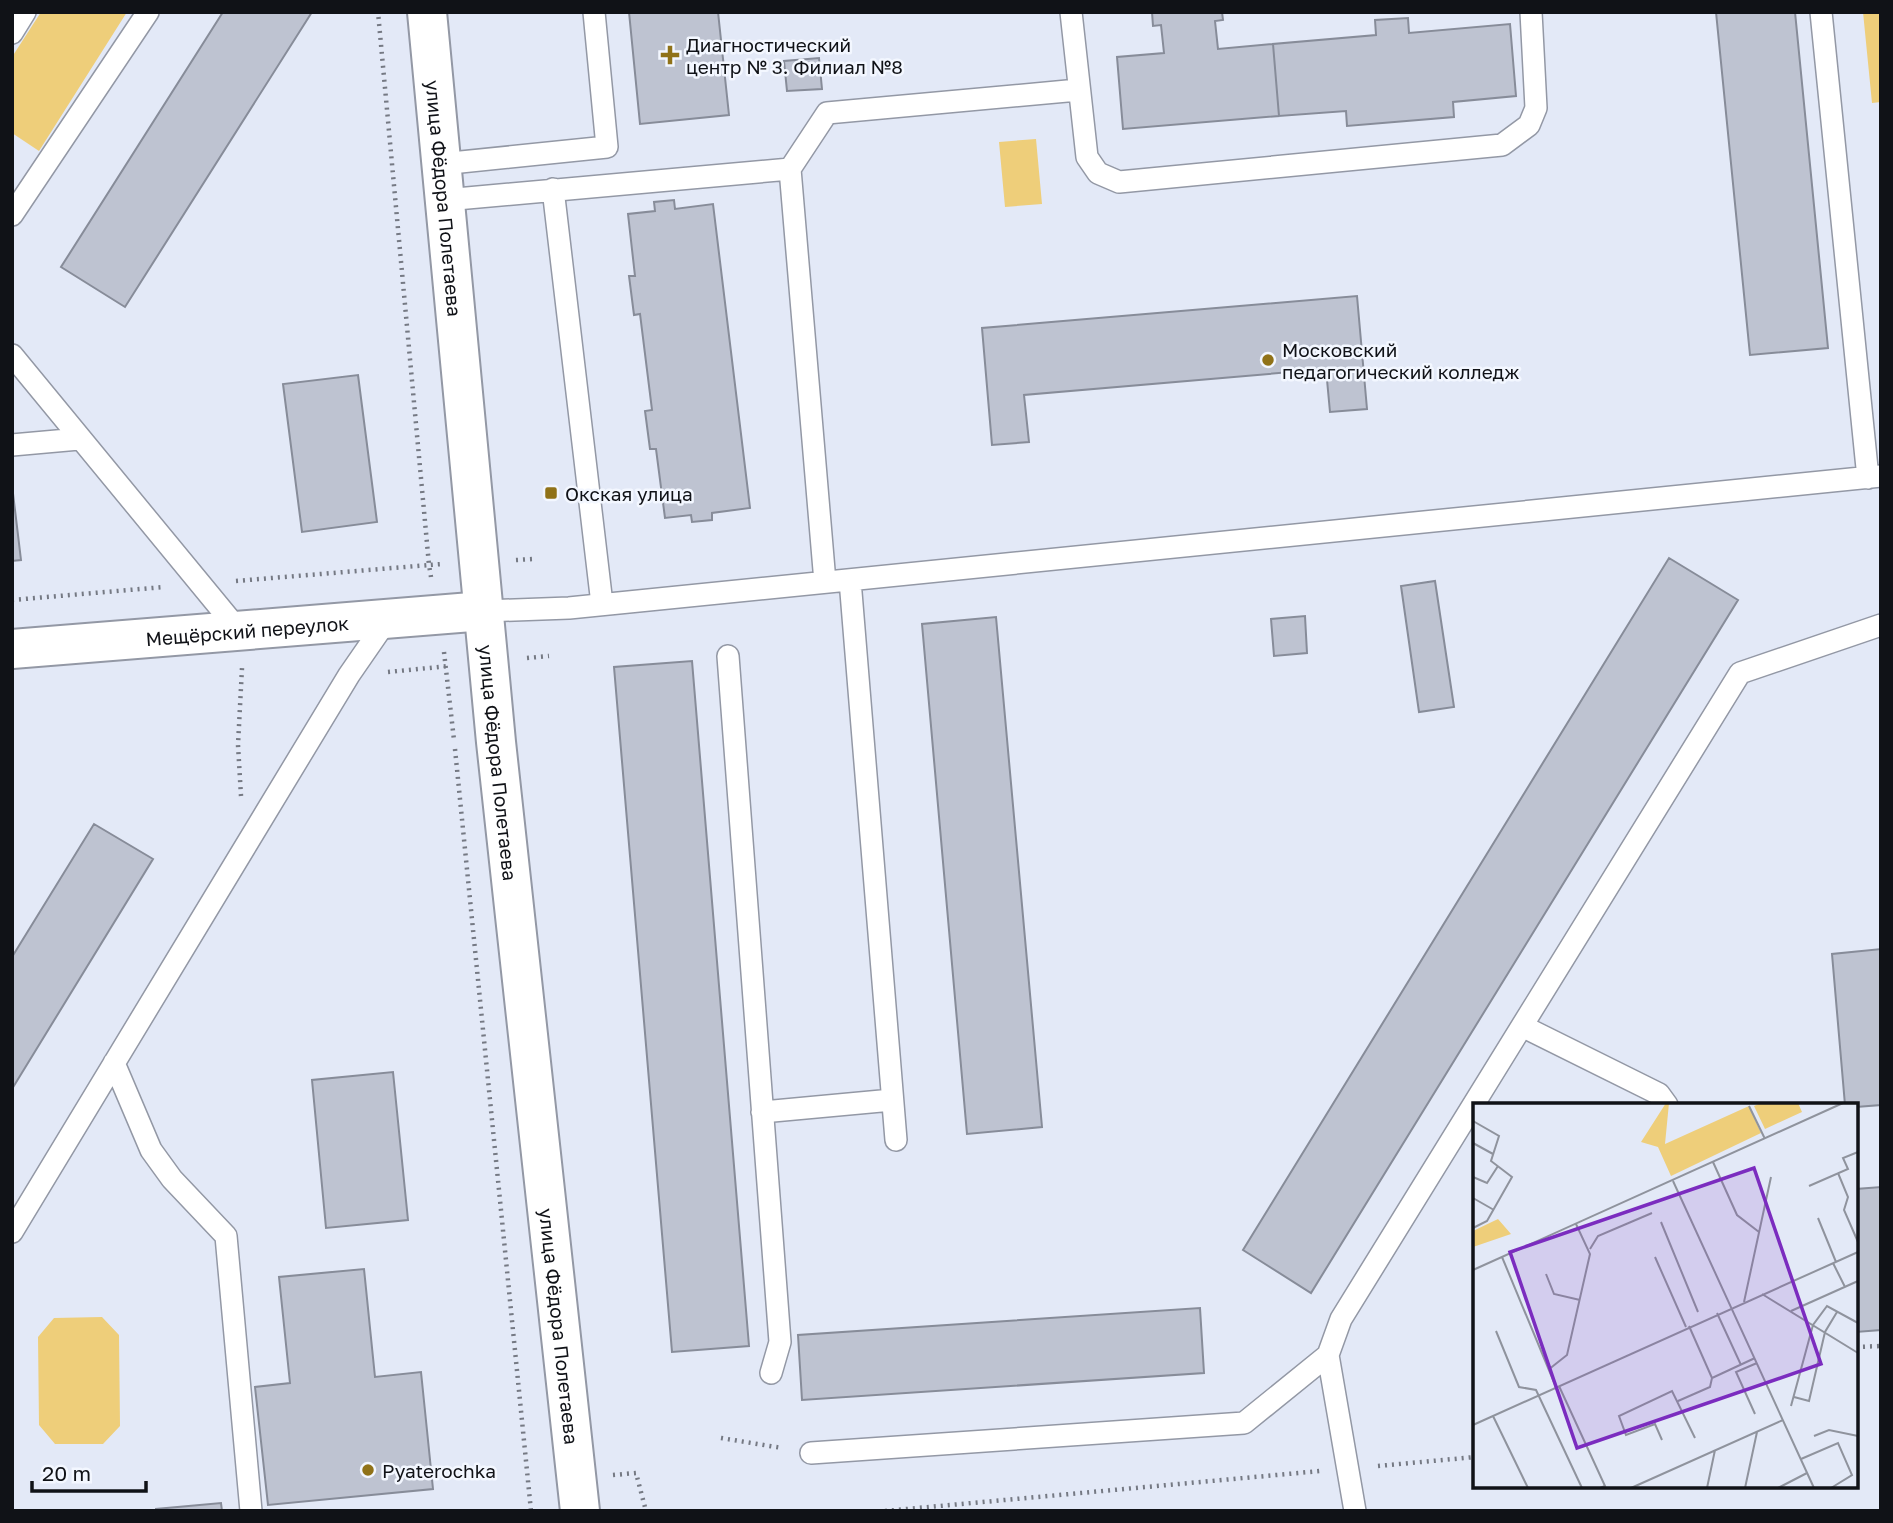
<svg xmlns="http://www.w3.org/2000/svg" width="1893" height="1523" font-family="'Golos Text',sans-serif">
  <rect width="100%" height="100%" fill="#e3e9f7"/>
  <path fill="#eece7a" d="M41,12H127L39,151L12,133V57Z
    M1863,12H1881V102L1872,103Z
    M1036,139L1042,204L1005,207L999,142Z
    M102,1317L119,1335L120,1426L103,1444H55L39,1425L38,1337L54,1318Z"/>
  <path fill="#bec3d1" stroke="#878c99" stroke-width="2" d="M223,12H312L125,307L61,267Z
    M629,12H718L729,115L640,124Z
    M1152,12H1222L1223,20L1215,21L1218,49L1273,44L1279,116L1123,129L1117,57L1164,53L1161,25L1153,26Z
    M1716,12H1795L1828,348L1750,355Z
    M1408,18L1409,33L1510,24L1516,96L1453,102L1454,117L1347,126L1346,111L1279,116L1273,44L1376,35L1375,20Z
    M819,58L822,89L787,91L784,61Z
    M674,200L675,209L713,204L750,508L712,513V520L692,522L691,515L665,518L656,449H650L645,411L652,410L640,314L634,315L629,276H635L628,214L655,211L654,202Z
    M1357,296L1367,409L1330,412L1326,369L1024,395L1029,442L992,445L982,328Z
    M358,375L377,522L302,532L283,384Z
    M12,485L21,560L12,561Z
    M1669,558L1738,600L1311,1293L1243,1250Z
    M1435,581L1454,707L1419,712L1401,586Z
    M1305,616L1307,653L1274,656L1271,619Z
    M996,617L1042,1127L967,1134L922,624Z
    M692,661L749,1346L672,1352L614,667Z
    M94,824L153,859L12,1089V957Z
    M1881,949V1105L1856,1107L1845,1105L1832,954Z
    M393,1072L408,1220L326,1228L312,1080Z
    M1881,1187V1330L1856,1332V1189Z
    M364,1269L375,1377L421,1372L433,1489L268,1505L255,1387L290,1383L279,1277Z
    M1200,1308L1204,1373L802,1400L798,1335Z
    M221,1503L222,1511H156V1509Z"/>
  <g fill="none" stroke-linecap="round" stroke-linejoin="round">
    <defs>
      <path id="lane" d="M1071,12L1087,157L1098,173L1119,182L1502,145L1529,125L1536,108L1531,12
        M1821,12L1868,478
        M12,33L25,12
        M441,164L607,147L594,12
        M790,169L825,582
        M553,189L602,604
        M445,200L790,169L827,113L1078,90
        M12,215L148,12
        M12,355L240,632
        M12,445L79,439
        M850,580L896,1140
        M484,611L569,608L1881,476
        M728,656L780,1342L771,1373
        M1522,1026L1659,1094L1667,1105
        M114,1063L151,1150L172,1179L226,1236L251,1511
        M762,1112L892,1100
        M12,1232L349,675L387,620
        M811,1453L1244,1423L1328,1355
        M1355,1511L1328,1355L1341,1319L1740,673L1881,625"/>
      <g id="secondary">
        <path id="s1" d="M427,12L496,742L580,1511"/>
        <path id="s2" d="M12,649L484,611"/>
      </g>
    </defs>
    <use href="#lane" stroke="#9398a5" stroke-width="24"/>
    <use href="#secondary" stroke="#9398a5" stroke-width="42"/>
    <path stroke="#757983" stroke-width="4.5" stroke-dasharray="2 5" stroke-linecap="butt" d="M516,560L533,559
      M431,577L429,565L442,564
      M236,581L429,565L378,12
      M12,600L164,587
      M444,652L454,740
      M527,658L549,656
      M388,672L449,666
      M455,749L531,1511
      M241,796L238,745L242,668
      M1856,1347L1881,1346
      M721,1438L782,1448
      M1378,1466L1475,1457
      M613,1475L636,1473L646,1511
      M885,1511L1320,1471"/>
    <use href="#lane" stroke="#fff" stroke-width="21"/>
    <use href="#secondary" stroke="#fff" stroke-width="38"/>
  </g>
  <g fill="#907218" stroke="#f3f7ff" stroke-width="2.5">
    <path d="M666.5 44.5h7v7h7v7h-7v7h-7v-7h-7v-7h7z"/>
    <circle cx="1268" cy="360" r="7"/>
    <rect x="544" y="486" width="14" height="14" rx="3.5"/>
    <circle cx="368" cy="1470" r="7"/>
  </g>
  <g text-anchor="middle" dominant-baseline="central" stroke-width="5" stroke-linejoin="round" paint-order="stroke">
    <g font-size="19" fill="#101217" stroke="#f3f7ff" text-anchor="start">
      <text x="686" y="44">Диагностический<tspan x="686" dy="22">центр № 3. Филиал №8</tspan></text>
      <text x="1282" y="349">Московский<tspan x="1282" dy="22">педагогический колледж</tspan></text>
      <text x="565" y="493">Окская улица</text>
      <text x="382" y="1470">Pyaterochka</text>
    </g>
    <g font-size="19" fill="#101217" stroke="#f3f7ff">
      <text stroke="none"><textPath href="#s1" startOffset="187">улица Фёдора Полетаева</textPath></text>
      <text stroke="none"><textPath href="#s2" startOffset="236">Мещёрский переулок</textPath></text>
      <text stroke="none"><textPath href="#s1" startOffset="754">улица Фёдора Полетаева</textPath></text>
      <text stroke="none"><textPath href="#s1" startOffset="1321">улица Фёдора Полетаева</textPath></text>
    </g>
  </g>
  <g transform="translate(1473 1103)">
    <rect width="385" height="385" fill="#e3e9f7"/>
    <path d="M193,0H196L192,41L276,3L288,30L198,73L185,44L168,39ZM288,0H325L329,9L292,26L281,3ZM25,116L38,131L0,144V128Z" fill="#eece7a"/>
    <path fill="none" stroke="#8f939d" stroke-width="2" d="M276,3L292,36M0,18L26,33L18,58L39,74L14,118L0,125M0,40L20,51M240,59L264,112L286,129M365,70L375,94L371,107L385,139M0,74L14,80L25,63M200,78L341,385M336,83L375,66L370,55L385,49M0,95L21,107M345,115L363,159M188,119L225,209M117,146L125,133L179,110M29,154L83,284M182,154L213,224M360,160L372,184M0,167L370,0M73,171L81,191L107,197M289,191L385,250M271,199L298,74M318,208L385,178M244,210L268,262M216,223L239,275M23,228L46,284L63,287L109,385M75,267L94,252L117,151L103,121M86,283L132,383L127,385M321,294L336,298L352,229L364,209M205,298L237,284L239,275L282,255M318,303L340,222L354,203L385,220M282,311L263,269L284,260M20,313L55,385M0,322L385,149M341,333L356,327L385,333M189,337L182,321L153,332L146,313L199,288L222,335M328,356L365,340L379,372L358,385M158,385L310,317M234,385L242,347M272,385L284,329M305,385L334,370"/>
    <path fill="#7b2cbf" fill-opacity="0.15" stroke="#7b2cbf" stroke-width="3.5" d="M281,65L348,261L104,345L37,149Z"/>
    <rect width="385" height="385" fill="none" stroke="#101217" stroke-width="3.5"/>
  </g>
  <rect width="1893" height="1523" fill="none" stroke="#101217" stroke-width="28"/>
  <path d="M32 1481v10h114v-10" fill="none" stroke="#101217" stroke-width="3.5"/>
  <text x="42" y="1481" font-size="21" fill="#101217" stroke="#f3f7ff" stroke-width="5" paint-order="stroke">20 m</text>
</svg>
